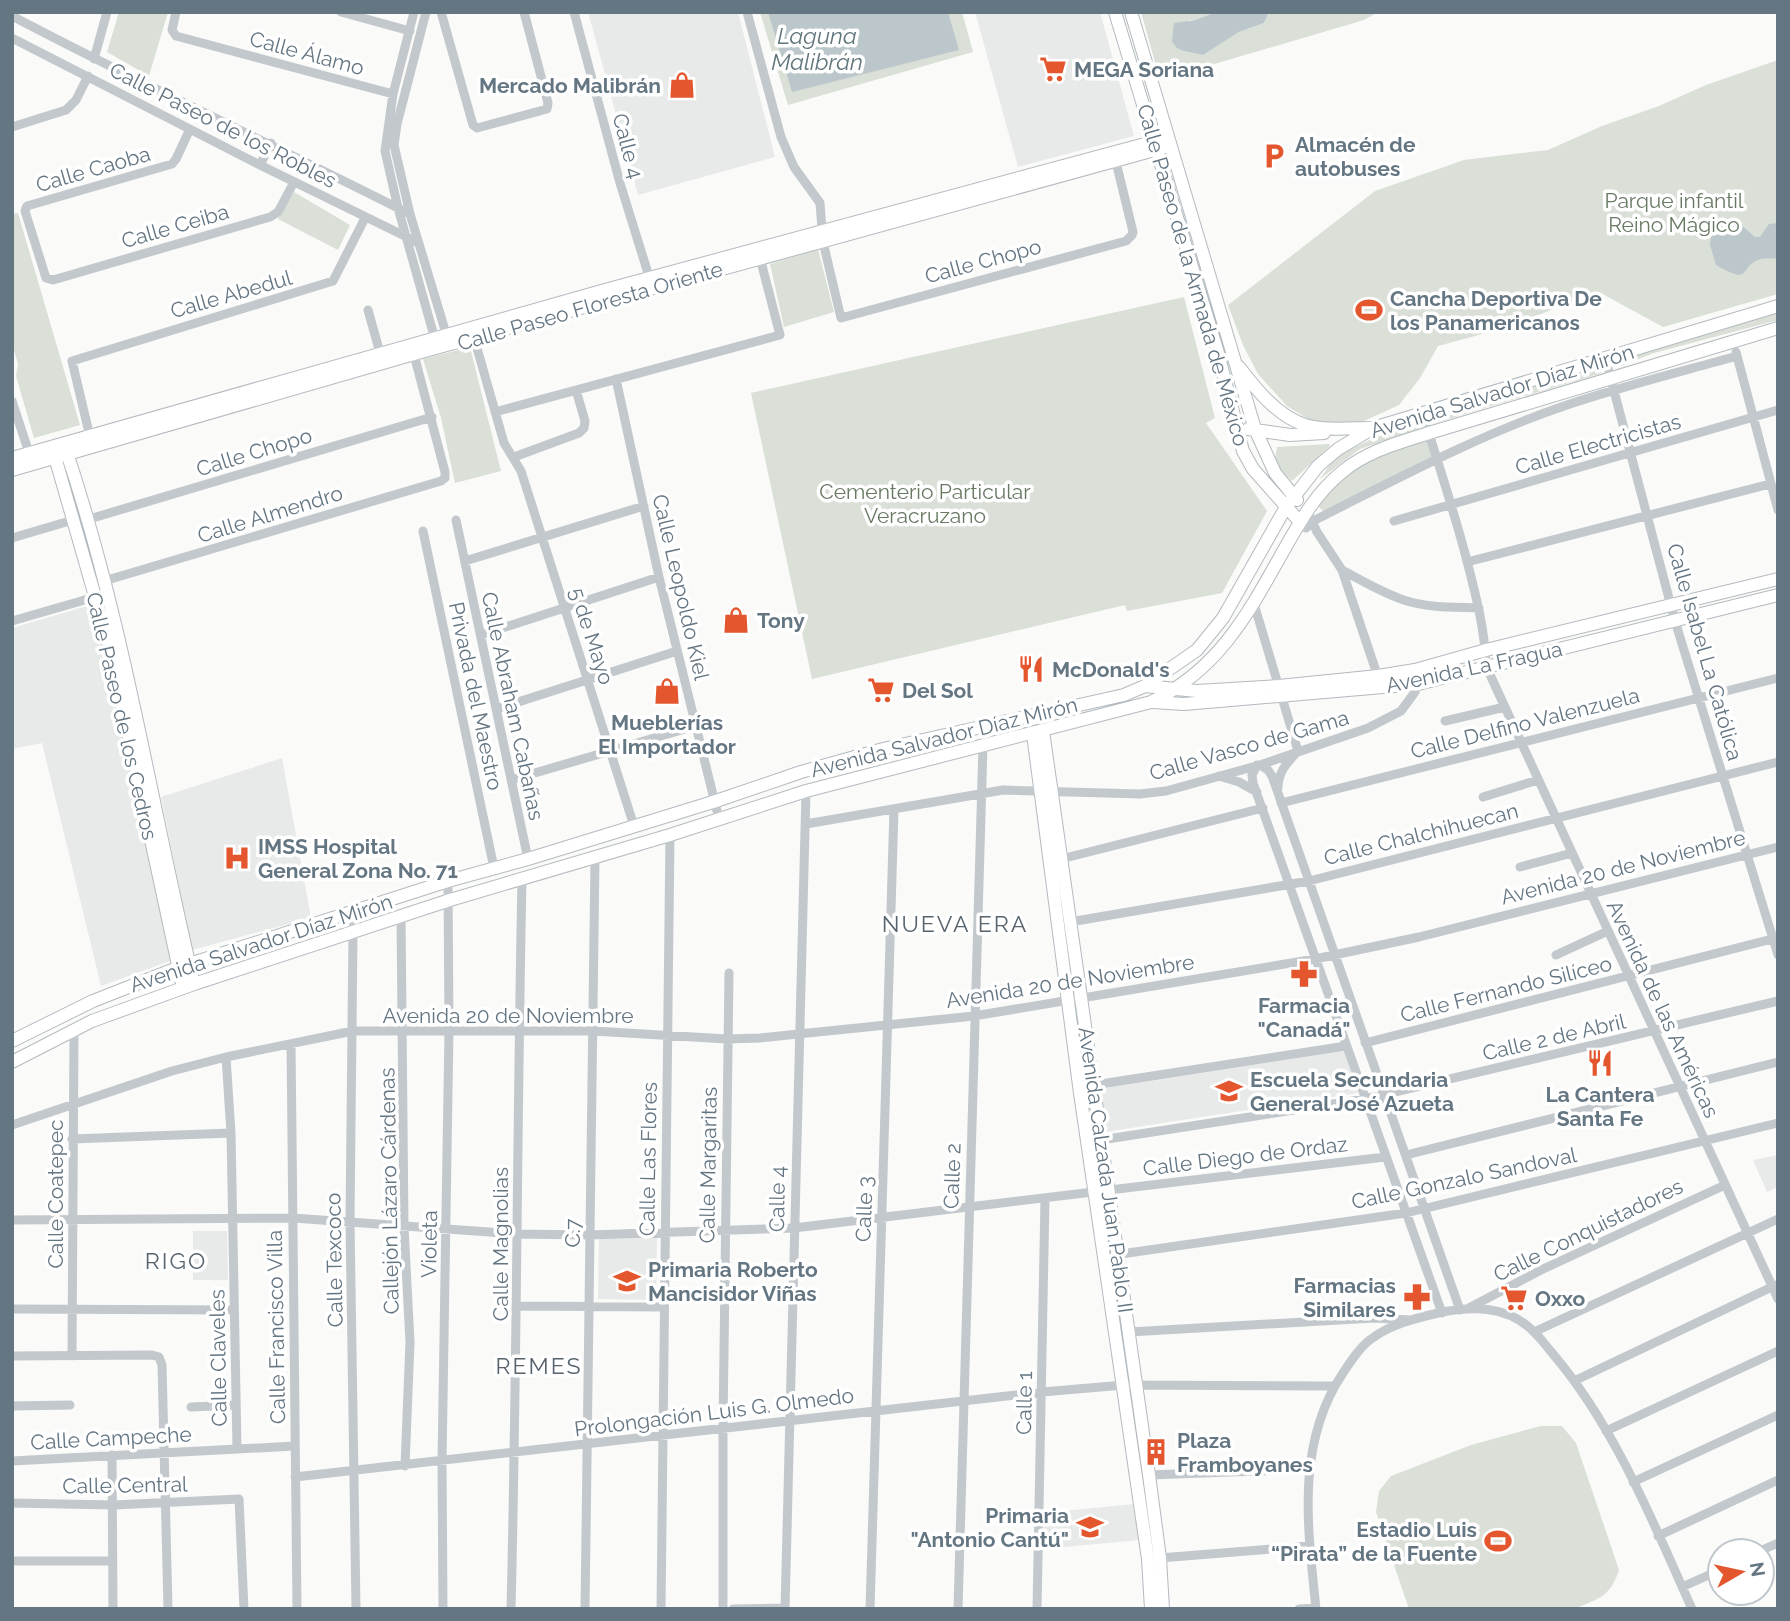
<svg xmlns="http://www.w3.org/2000/svg" width="1790" height="1621" font-family="Raleway,sans-serif">
  <rect width="100%" height="100%" fill="#fafaf8"/>
  <path fill="#e8e9e9" d="M588,12H738L775,157L638,195Z
    M975,12H1100L1134,136L1018,167Z
    M94,604L173,960L101,986L42,743L12,749V628Z
    M282,758L311,918L192,950L161,797Z
    M1344,1051L1358,1093L1105,1132L1099,1089Z
    M1778,1155V1187L1767,1192L1753,1160Z
    M193,1231H227L228,1280H193Z
    M599,1238H657L656,1300L598,1299Z
    M1134,1504L1139,1540L1043,1549L1044,1513Z"/>
  <path fill="#dadfd7" d="M119,12H168L149,76L107,52Z
    M760,12H962L973,52L788,105Z
    M1141,12H1216L1195,20H1188L1184,51L1203,55L1239,32L1264,23L1269,12H1378L1364,20L1160,80Z
    M1778,60V294L1663,327L1599,292L1501,329L1438,346L1420,378L1399,405L1353,426L1313,422L1287,406L1258,374L1243,345L1228,305L1375,191L1464,160L1548,150L1602,126L1659,106L1706,85Z
    M294,192L350,225L338,250L278,219Z
    M18,213L80,425L34,438L16,376L18,364L12,343V214Z
    M818,249L834,312L784,327L770,264Z
    M1184,297L1215,418L1206,423L1267,511L1222,593L1127,611L1125,605L812,679L751,393Z
    M1778,309V320L1654,353L1618,367L1616,359Z
    M470,347L501,471L455,483L441,418L423,359Z
    M1599,366L1602,373L1435,423L1432,416Z
    M1418,423L1419,429L1360,449L1320,479L1336,456L1374,438Z
    M1427,440L1433,456L1324,512L1317,505L1342,475L1381,451Z
    M1329,444L1330,446L1292,481L1274,464L1277,447Z
    M1541,1426H1562L1576,1443L1619,1570C1610,1597 1600,1598 1574,1609H1409L1376,1512L1379,1491L1391,1476L1471,1445Z"/>
  <path fill="#bbc7cb" d="M768,12H948L959,50L792,92Z
    M1216,12H1269L1264,23L1239,32L1203,55L1184,51L1177,48L1172,42L1174,23L1195,20Z
    M1738,222L1755,237H1760L1769,224L1778,223V258C1772,259 1766,258 1761,259C1737,266 1754,287 1716,265L1710,245L1712,229L1725,223Z"/>
  <g fill="none" stroke-linecap="round" stroke-linejoin="round">
    <defs>
      <path id="secondary" d="M1115,12L1218,353L1243,451L1253,469L1300,522
        M1131,12L1255,429L1275,473L1297,500
        M1239,367C1256,389 1277,416 1305,425C1326,431 1351,428 1372,428
        M1248,429L1290,435L1324,433
        M65,447C124,622 151,805 194,984
        M53,450L109,645L183,988
        M12,458L605,290L1167,138
        M12,470L414,354L1169,146
        M1145,686L1197,691L1279,686L1378,676L1415,670L1486,650L1778,579
        M1153,702L1184,704L1418,684L1778,595
        M1043,731L1149,1475L1160,1558L1163,1609
        M1033,734L1080,1093L1148,1559L1151,1609
        M12,1041L93,1001L177,968L448,881L528,859L713,802L801,772L883,749L1124,695L1145,686L1197,650L1223,618L1286,507L1318,466L1338,449L1373,428L1778,306
        M12,1062L92,1021L194,984L450,900L670,835L806,791L1151,702C1220,669 1249,612 1285,548C1301,520 1316,493 1342,472C1367,451 1398,443 1429,433L1778,328"/>
    </defs>
    <use href="#secondary" stroke="#b3babf" stroke-width="14"/>
    <path stroke="#c3c8cc" stroke-width="9" d="M176,12L172,30L176,36L393,94
      M341,12L410,31
      M414,12L393,94L385,151L398,208L436,343
      M426,12L397,124L394,145L410,214L448,340
      M441,12L473,125L477,128L547,109L548,103L524,12
      M574,12L620,183L651,283
      M747,12L781,137L794,167L820,203L823,242L841,318L1126,241L1132,235L1133,232L1116,162
      M12,16C143,85 278,147 410,214
      M12,38L260,165L419,243
      M94,59L107,12
      M12,127L66,110L76,100L88,76
      M190,129L176,159L172,164L27,206L25,211L46,278L53,280L270,217L278,212L294,182
      M260,165L271,143
      M368,310L380,353
      M473,334L504,443L521,471L634,826
      M1736,352L1778,510
      M1605,357L1675,621L1778,955
      M616,379L659,577L719,819
      M12,401L30,456
      M495,412L780,335L759,254
      M1422,412C1438,462 1454,511 1467,561C1476,596 1485,630 1486,666L1778,1299
      M91,441L72,361L333,281L365,218
      M514,457L579,433L584,428L585,421L576,390
      M1310,517L1317,532L1342,570L1379,680
      M86,520L432,417
      M456,520L528,859
      M1394,521L1778,410
      M1306,528L1313,521C1397,479 1478,435 1567,405C1623,386 1680,372 1737,356
      M423,531L494,868
      M12,538L73,520
      M465,561L644,506
      M1467,562L1770,484
      M1342,570C1363,581 1384,594 1407,601C1430,608 1455,607 1479,608
      M104,581L441,481L445,478V472L413,351
      M1254,604L1298,751
      M12,621L95,597
      M481,635L659,577
      M496,709L677,651
      M1445,721L1505,707
      M1257,765L1252,775L1253,783L1442,1313
      M1260,765L1268,770L1272,776L1460,1310
      M1219,776L1239,782L1257,792
      M511,780L695,726
      M1278,788C1278,772 1287,763 1297,752
      M1483,797L1538,780
      M1281,803L1778,678
      M806,824L1003,790L1140,794L1166,791L1260,765L1368,728L1401,711L1415,692L1417,680
      M1061,859L1263,808
      M1520,867L1572,853
      M355,910L353,932L350,1221L356,1609
      M401,916L404,1227L410,1342L405,1466
      M1070,922L1309,881L1778,762
      M1556,955L1608,931
      M1365,1043L1776,938
      M291,1044L297,1609
      M226,1057L231,1133L237,1448
      M1094,1085L1346,1046
      M12,1125L172,1071L226,1057L353,1031H593L727,1039L760,1038L974,1016L1315,959L1419,937L1778,847
      M72,1139L231,1133
      M1088,1142L1365,1099L1778,1001
      M1406,1155L1778,1062
      M12,1220L293,1218L516,1234L589,1235L794,1228L1385,1157
      M1114,1255L1406,1213L1778,1123
      M518,1306L664,1307
      M1469,1308L1543,1269L1725,1185
      M12,1309L234,1310
      M1129,1332L1374,1318L1410,1320
      M1534,1332L1778,1219
      M12,1356L152,1355L159,1357L162,1365L168,1609
      M72,1356L74,1031
      M1574,1381L1776,1285
      M12,1406L70,1405
      M191,1407L236,1405
      M1606,1431L1778,1351
      M112,1455L113,1609
      M12,1461L295,1446
      M1149,1475L1309,1469
      M295,1477L1042,1392L1124,1385L1334,1386
      M1633,1482L1778,1415
      M12,1503L114,1505L239,1499L244,1609
      M1658,1536L1778,1480
      M1760,1551L1778,1543
      M1160,1558L1310,1546
      M12,1561H112
      M1682,1587L1720,1570
      M443,1609L442,1461L449,1030L448,881
      M511,1609C517,1365 517,1122 522,879
      M585,1609L595,858
      M661,1609L670,835
      M723,1609V1428L729,973
      M733,1609L785,1608
      M785,1609L806,791
      M870,1609L894,809
      M958,1609L983,745
      M1037,1609L1045,1199
      M1299,1609L1316,1608
      M1316,1609C1308,1529 1295,1444 1343,1373C1351,1361 1361,1345 1374,1337C1392,1324 1417,1318 1438,1313C1471,1306 1506,1305 1532,1330C1540,1337 1546,1346 1553,1354C1615,1427 1653,1522 1692,1609"/>
    <use href="#secondary" stroke="#fff" stroke-width="12"/>
  </g>
  <defs>
    <symbol id="supermarket-bare" viewBox="-9 -9 18 18"><path d="M-6-5.5h2.5l.6 2H6L4.5 2H-2.5L-4.4-4H-6ZM-1.5 3.2a1.3 1.3 0 1 0 .1 0ZM3 3.2a1.3 1.3 0 1 0 .1 0Z" fill="#e4572e" stroke="#fff" stroke-width="2.5" paint-order="stroke"/></symbol>
    <symbol id="shop-bare" viewBox="-9 -9 18 18"><path d="M-5-2.5h2.3a2.7 3.5 0 0 1 5.4 0H5L5.5 6h-11ZM-1.5-2.5h3a1.5 2.3 0 0 0-3 0Z" fill="#e4572e" stroke="#fff" stroke-width="2.5" paint-order="stroke"/></symbol>
    <symbol id="parking-bare" viewBox="-9 -9 18 18"><path d="M-3.5-5.5H1a3.5 3.5 0 0 1 0 7H-1V5.5H-3.5ZM-1-3.4V-.6H.8a1.4 1.4 0 0 0 0-2.8Z" fill="#e4572e" stroke="#fff" stroke-width="2.5" paint-order="stroke"/></symbol>
    <symbol id="stadium-bare" viewBox="-9 -9 18 18"><path d="M0-5a6.5 5 0 1 0 0 10a6.5 5 0 1 0 0-10ZM-3.5-1.8h7v3.6h-7Z" fill="#e4572e" stroke="#fff" stroke-width="2.5" paint-order="stroke"/></symbol>
    <symbol id="restaurant-bare" viewBox="-9 -9 18 18"><path d="M-5-6h1v4h1v-4h1v4h1v-4h1v5L-1.5 .5V6h-2V.5L-5-1ZM5-6V6H3V1.5H1.5Q1.5-4 5-6Z" fill="#e4572e" stroke="#fff" stroke-width="2.5" paint-order="stroke"/></symbol>
    <symbol id="hospital-bare" viewBox="-9 -9 18 18"><path d="M-5-5h3v3.5h4V-5h3V5h-3V1.5h-4V5h-3Z" fill="#e4572e" stroke="#fff" stroke-width="2.5" paint-order="stroke"/></symbol>
    <symbol id="pharmacy-bare" viewBox="-9 -9 18 18"><path d="M-2-6h4v4h4v4h-4v4h-4v-4h-4v-4h4Z" fill="#e4572e" stroke="#fff" stroke-width="2.5" paint-order="stroke"/></symbol>
    <symbol id="school-bare" viewBox="-9 -9 18 18"><path d="M0-5L7-2L0 1L-7-2ZM-4 1L0 2.5L4 1V4Q0 6-4 4Z" fill="#e4572e" stroke="#fff" stroke-width="2.5" paint-order="stroke"/></symbol>
    <symbol id="building-bare" viewBox="-9 -9 18 18"><path d="M-4-6H4V6H1V3H-1V6H-4ZM-2.5-4.3h1.7v1.8h-1.7ZM.8-4.3h1.7v1.8H.8ZM-2.5-1h1.7V.8h-1.7ZM.8-1h1.7V.8H.8Z" fill="#e4572e" stroke="#fff" stroke-width="2.5" paint-order="stroke"/></symbol>
  </defs>
  <g fill-rule="evenodd">
    <use href="#supermarket-bare" x="1034" y="50" width="38" height="38"/>
    <use href="#shop-bare" x="663" y="66" width="38" height="38"/>
    <use href="#parking-bare" x="1255" y="137" width="38" height="38"/>
    <use href="#stadium-bare" x="1350" y="291" width="38" height="38"/>
    <use href="#shop-bare" x="717" y="601" width="38" height="38"/>
    <use href="#restaurant-bare" x="1012" y="650" width="38" height="38"/>
    <use href="#supermarket-bare" x="862" y="671" width="38" height="38"/>
    <use href="#shop-bare" x="648" y="672" width="38" height="38"/>
    <use href="#hospital-bare" x="218" y="839" width="38" height="38"/>
    <use href="#pharmacy-bare" x="1285" y="955" width="38" height="38"/>
    <use href="#restaurant-bare" x="1581" y="1044" width="38" height="38"/>
    <use href="#school-bare" x="1210" y="1072" width="38" height="38"/>
    <use href="#school-bare" x="608" y="1262" width="38" height="38"/>
    <use href="#pharmacy-bare" x="1398" y="1278" width="38" height="38"/>
    <use href="#supermarket-bare" x="1495" y="1279" width="38" height="38"/>
    <use href="#building-bare" x="1137" y="1433" width="38" height="38"/>
    <use href="#school-bare" x="1071" y="1508" width="38" height="38"/>
    <use href="#stadium-bare" x="1479" y="1522" width="38" height="38"/>
  </g>
  <g text-anchor="middle" dominant-baseline="central" stroke-width="7" stroke-linejoin="round" paint-order="stroke">
    <g font-size="21" fill="#657683" stroke="#fff">
      <text transform="translate(307 53) rotate(15)">Calle Álamo</text>
      <text transform="translate(223 125) rotate(27)">Calle Paseo de los Robles</text>
      <text transform="translate(628 146) rotate(75)">Calle 4</text>
      <text transform="translate(93 169) rotate(-16)">Calle Caoba</text>
      <text transform="translate(175 226) rotate(-16)">Calle Ceiba</text>
      <text transform="translate(983 261) rotate(-15)">Calle Chopo</text>
      <text transform="translate(1193 275) rotate(74)">Calle Paseo de la Armada de México</text>
      <text transform="translate(231 294) rotate(-16)">Calle Abedul</text>
      <text transform="translate(590 306) rotate(-16)">Calle Paseo Floresta Oriente</text>
      <text transform="translate(1502 391) rotate(-17)">Avenida Salvador Díaz Mirón</text>
      <text transform="translate(1598 444) rotate(-16)">Calle Electricistas</text>
      <text transform="translate(254 452) rotate(-17)">Calle Chopo</text>
      <text transform="translate(270 514) rotate(-17)">Calle Almendro</text>
      <text transform="translate(681 587) rotate(77)">Calle Leopoldo Kiel</text>
      <text transform="translate(592 636) rotate(72)">5 de Mayo</text>
      <text transform="translate(1705 652) rotate(74)">Calle Isabel La Católica</text>
      <text transform="translate(1474 667) rotate(-12)">Avenida La Fragua</text>
      <text transform="translate(476 696) rotate(78)">Privada del Maestro</text>
      <text transform="translate(513 706) rotate(78)">Calle Abraham Cabañas</text>
      <text transform="translate(122 716) rotate(77)">Calle Paseo de los Cedros</text>
      <text transform="translate(1525 723) rotate(-14)">Calle Delfino Valenzuela</text>
      <text transform="translate(944 737) rotate(-14)">Avenida Salvador Díaz Mirón</text>
      <text transform="translate(1249 745) rotate(-16)">Calle Vasco de Gama</text>
      <text transform="translate(1421 834) rotate(-14)">Calle Chalchihuecan</text>
      <text transform="translate(1623 867) rotate(-14)">Avenida 20 de Noviembre</text>
      <text transform="translate(261 943) rotate(-18)">Avenida Salvador Díaz Mirón</text>
      <text transform="translate(1070 981) rotate(-9)">Avenida 20 de Noviembre</text>
      <text transform="translate(1506 989) rotate(-14)">Calle Fernando Silíceo</text>
      <text transform="translate(1663 1009) rotate(65)">Avenida de las Américas</text>
      <text x="508" y="1015">Avenida 20 de Noviembre</text>
      <text transform="translate(1554 1037) rotate(-13)">Calle 2 de Abril</text>
      <text transform="translate(1245 1156) rotate(-7)">Calle Diego de Ordaz</text>
      <text transform="translate(648 1159) rotate(-89)">Calle Las Flores</text>
      <text transform="translate(708 1165) rotate(-89)">Calle Margaritas</text>
      <text transform="translate(1106 1170) rotate(82)">Avenida Calzada Juan Pablo II</text>
      <text transform="translate(952 1176) rotate(-88)">Calle 2</text>
      <text transform="translate(1464 1178) rotate(-12)">Calle Gonzalo Sandoval</text>
      <text transform="translate(389 1191) rotate(-91)">Callejón Lázaro Cárdenas</text>
      <text transform="translate(55 1194) rotate(-90)">Calle Coatepec</text>
      <text transform="translate(777 1199) rotate(-89)">Calle 4</text>
      <text transform="translate(864 1209) rotate(-88)">Calle 3</text>
      <text transform="translate(1588 1230) rotate(-26)">Calle Conquistadores</text>
      <text transform="translate(572 1233) rotate(-90)">C.7</text>
      <text transform="translate(429 1244) rotate(-89)">Violeta</text>
      <text transform="translate(500 1244) rotate(-90)">Calle Magnolias</text>
      <text transform="translate(334 1260) rotate(-91)">Calle Texcoco</text>
      <text transform="translate(276 1327) rotate(-91)">Calle Francisco Villa</text>
      <text transform="translate(218 1358) rotate(-91)">Calle Claveles</text>
      <text transform="translate(1024 1403) rotate(-89)">Calle 1</text>
      <text transform="translate(714 1412) rotate(-7)">Prolongación Luis G. Olmedo</text>
      <text transform="translate(111 1438) rotate(-3)">Calle Campeche</text>
      <text transform="translate(125 1485) rotate(-1)">Calle Central</text>
    </g>
    <g font-size="21" font-weight="bold" fill="#657683" stroke="#fff" text-anchor="start">
      <text x="1074" y="69">MEGA Soriana</text>
      <text x="661" y="85" text-anchor="end">Mercado Malibrán</text>
      <text x="1295" y="144">Almacén de<tspan x="1295" dy="24">autobuses</tspan></text>
      <text x="1390" y="298">Cancha Deportiva De<tspan x="1390" dy="24">los Panamericanos</tspan></text>
      <text x="757" y="620">Tony</text>
      <text x="1052" y="669">McDonald's</text>
      <text x="902" y="690">Del Sol</text>
      <text x="667" y="722" text-anchor="middle">Mueblerías<tspan x="667" dy="24">El Importador</tspan></text>
      <text x="258" y="846">IMSS Hospital<tspan x="258" dy="24">General Zona No. 71</tspan></text>
      <text x="1304" y="1005" text-anchor="middle">Farmacia<tspan x="1304" dy="24">"Canadá"</tspan></text>
      <text x="1250" y="1079">Escuela Secundaria<tspan x="1250" dy="24">General José Azueta</tspan></text>
      <text x="1600" y="1094" text-anchor="middle">La Cantera<tspan x="1600" dy="24">Santa Fe</tspan></text>
      <text x="648" y="1269">Primaria Roberto<tspan x="648" dy="24">Mancisidor Viñas</tspan></text>
      <text x="1396" y="1285" text-anchor="end">Farmacias<tspan x="1396" dy="24">Similares</tspan></text>
      <text x="1535" y="1298">Oxxo</text>
      <text x="1177" y="1440">Plaza<tspan x="1177" dy="24">Framboyanes</tspan></text>
      <text x="1069" y="1515" text-anchor="end">Primaria<tspan x="1069" dy="24">"Antonio Cantú"</tspan></text>
      <text x="1477" y="1529" text-anchor="end">Estadio Luis<tspan x="1477" dy="24">“Pirata” de la Fuente</tspan></text>
    </g>
    <g font-size="21" fill="#687a64" stroke="#fff">
      <text x="1674" y="200">Parque infantil<tspan x="1674" dy="24">Reino Mágico</tspan></text>
      <text x="925" y="491">Cementerio Particular<tspan x="925" dy="24">Veracruzano</tspan></text>
    </g>
    <g font-size="23" font-style="italic" fill="#60757c" stroke="#fff">
      <text x="817" y="35">Laguna<tspan x="817" dy="26">Malibrán</tspan></text>
    </g>
    <g font-size="23" letter-spacing="2" fill="#57646e" stroke="#fff">
      <text x="955" y="923">NUEVA ERA</text>
      <text x="176" y="1260">RIGO</text>
      <text x="539" y="1365">REMES</text>
    </g>
  </g>
  <rect width="1790" height="1621" fill="none" stroke="#657683" stroke-width="28"/>
  <g transform="translate(1741 1572) rotate(81)"><circle r="33" fill="#ffffff" stroke="#c1c8cd" stroke-width="2"/>
  <path d="M0-5L12 26L0 18L-12 26Z" fill="#e4572e"/>
  <text y="-10" font-size="19" font-weight="bold" text-anchor="middle" fill="#657683">N</text>
  </g>
</svg>
